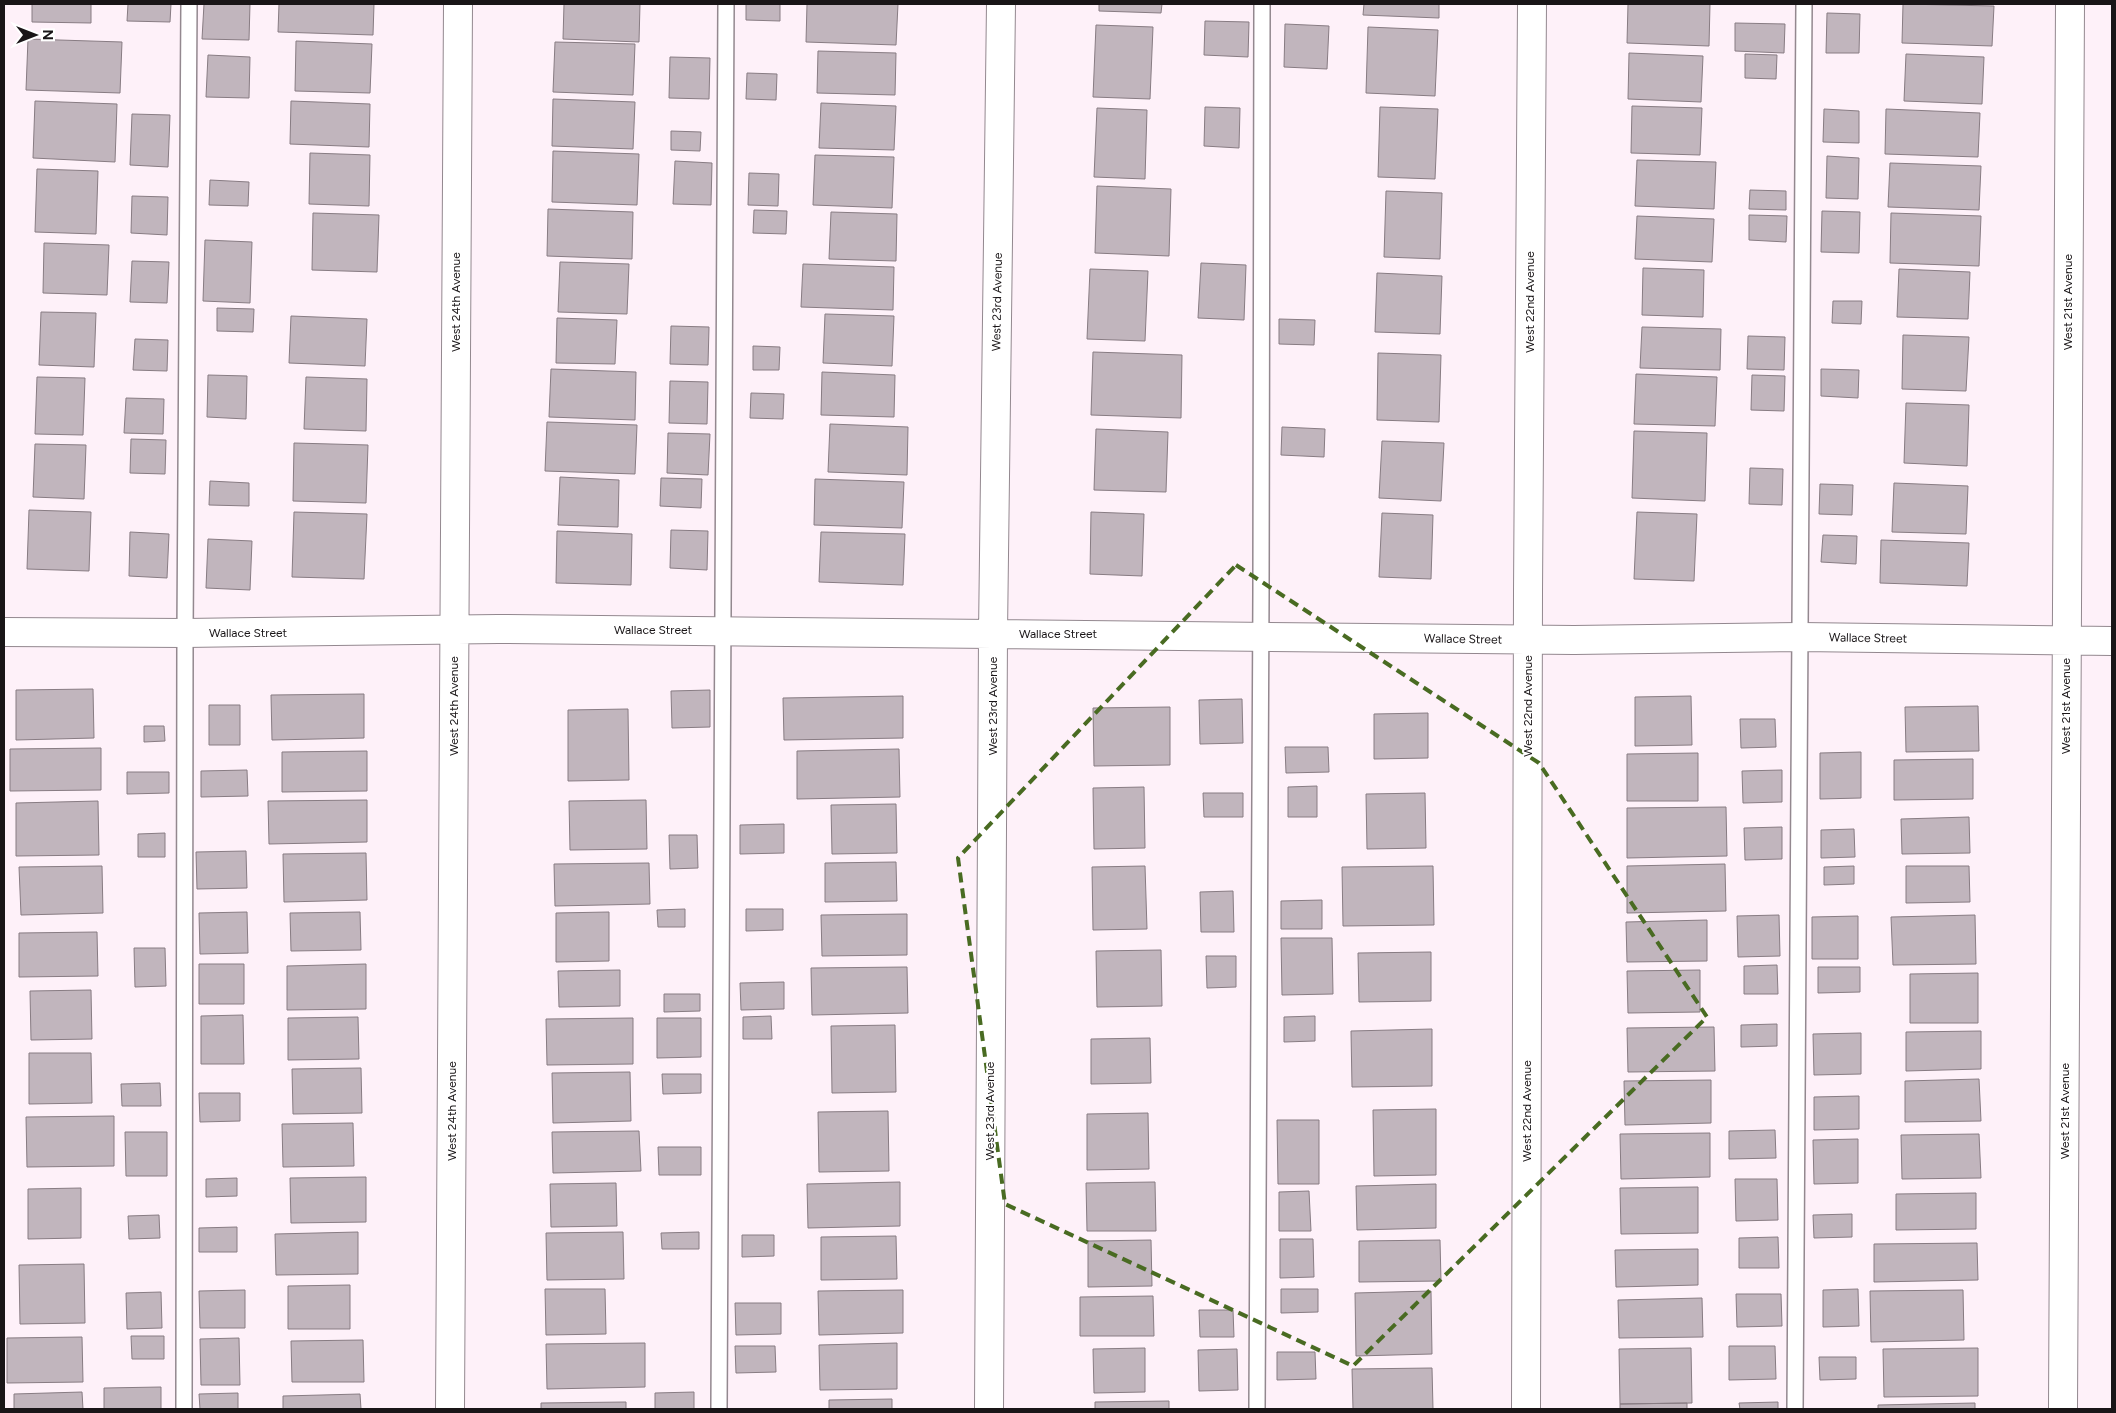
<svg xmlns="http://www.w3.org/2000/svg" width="2116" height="1413" font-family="Figtree,sans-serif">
  <rect width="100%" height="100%" fill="#fef1f9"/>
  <path fill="#c1b5bd" stroke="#887c83" d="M32,4H91V23L32,22Z
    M128,4H171L170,22L127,21Z
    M204,4H250L249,40L202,39Z
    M279,4H374L373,35L278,32Z
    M564,4H640L639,42L563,39Z
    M746,4H780V21L746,20Z
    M807,4H898L896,45L806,42Z
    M1099,4H1162L1161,13L1099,11Z
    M1364,4H1439V18L1363,15Z
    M1628,4H1710L1709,46L1627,43Z
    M1903,4L1994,6L1992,46L1902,43Z
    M1827,13L1860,14L1859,53H1826Z
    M1205,21L1249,22L1248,57L1204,55Z
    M1735,23L1785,24L1784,53L1735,51Z
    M1285,24L1329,26L1327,69L1284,67Z
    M1096,25L1153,27L1150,99L1093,97Z
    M1368,27L1438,30L1435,96L1366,93Z
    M28,39L122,42L120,93L26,90Z
    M296,41L372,44L370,93L295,91Z
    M555,42L635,44L633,95L553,92Z
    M818,51L896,53L895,95L817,93Z
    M1629,53L1703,56L1701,102L1628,99Z
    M1745,54L1777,55L1776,79L1745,78Z
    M1906,54L1984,57L1982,104L1904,101Z
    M208,55L250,57L249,98L206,97Z
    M670,57L710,58L709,99L669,98Z
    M747,73L777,74L776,100L746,99Z
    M553,99L635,102L633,149L552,146Z
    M35,101L117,104L115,162L33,158Z
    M291,101L370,104L369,147L290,144Z
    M821,103L896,106L894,150L819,148Z
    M1632,106L1702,108L1700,155L1631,153Z
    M1205,107L1240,108L1239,148L1204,146Z
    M1380,107L1438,109L1435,179L1378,177Z
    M1097,108L1147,110L1145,179L1094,177Z
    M1824,109L1859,111V143L1823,142Z
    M1886,109L1980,113L1978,157L1885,154Z
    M132,114L170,115L168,167L130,165Z
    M671,131L701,132L700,151L671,150Z
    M553,151L639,154L637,205L552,202Z
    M310,153L370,155L369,206L309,204Z
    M815,155L894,157L892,208L813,205Z
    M1827,156L1859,158L1858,199L1826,198Z
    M1637,160L1716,162L1714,209L1635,206Z
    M675,161L712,163L711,205L673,204Z
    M1890,163L1981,166L1979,210L1888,207Z
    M37,169L98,171L96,234L35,232Z
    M749,173L779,174L778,206L748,205Z
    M210,180L249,182L248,206L209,205Z
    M1097,186L1171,189L1169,256L1095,253Z
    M1750,190L1786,191V210L1749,209Z
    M1386,191L1442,193L1440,259L1384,257Z
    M132,196L168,197L167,235L131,233Z
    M548,209L633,212L632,259L547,256Z
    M754,210L787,211L786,234L753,233Z
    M1822,211L1860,212L1859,253L1821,252Z
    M831,212L897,214L896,261L829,259Z
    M313,213L379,215L377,272L312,270Z
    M1891,213L1981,216L1979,266L1890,263Z
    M1749,215L1787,216L1786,242L1749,240Z
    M1637,216L1714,219L1712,262L1635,259Z
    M205,240L252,242L250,303L203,301Z
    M44,243L109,245L107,295L43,293Z
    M132,261L169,262L167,303L130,302Z
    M560,262L629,264L627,314L558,312Z
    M1201,263L1246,265L1244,320L1198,318Z
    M803,264L894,267L893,310L801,307Z
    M1643,268L1704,270L1703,317L1642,315Z
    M1090,269L1148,271L1145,341L1087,339Z
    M1899,269L1970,272L1968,319L1897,317Z
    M1377,273L1442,276L1440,334L1375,332Z
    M1833,301H1862L1861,324L1832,323Z
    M217,308L254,309L253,332L217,331Z
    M41,312L96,313L94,367L39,365Z
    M825,314L894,316L892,366L823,363Z
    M291,316L367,319L365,366L289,363Z
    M557,318L617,320L615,364L556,363Z
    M1279,319L1315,320L1314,345L1279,344Z
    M671,326L709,327L708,365L670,364Z
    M1642,327L1721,329L1720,370L1640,368Z
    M1903,335L1969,337L1966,391L1902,389Z
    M1748,336L1785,337L1784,370L1747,369Z
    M135,339L168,340L167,371L133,370Z
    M753,346L780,347L779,370H753Z
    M1093,352L1182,355L1181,418L1091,415Z
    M1378,353L1441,355L1439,422L1377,420Z
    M551,369L636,372L635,420L549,417Z
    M1821,369L1859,370L1858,398L1821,396Z
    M822,372L895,375L894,417L821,415Z
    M1636,374L1717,377L1715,426L1634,424Z
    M208,375L247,376L246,419L207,417Z
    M1752,375L1785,376L1784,411L1751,410Z
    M37,377L85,378L83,435L35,434Z
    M306,377L367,379L366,431L304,429Z
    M670,381L708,382L707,424L669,423Z
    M751,393L784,394L783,419L750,418Z
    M126,398L164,399L163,434L124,433Z
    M1906,403L1969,405L1967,466L1904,463Z
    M547,422L637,425L635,474L545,471Z
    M830,424L908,427L907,475L828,472Z
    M1282,427L1325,429L1324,457L1281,455Z
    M1096,429L1168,432L1166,492L1094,490Z
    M1634,431L1707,433L1705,501L1632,498Z
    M668,433L710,434L708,475L667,473Z
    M131,439L166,440L165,474L130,473Z
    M1382,441L1444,443L1441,501L1379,498Z
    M294,443L368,445L366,503L293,501Z
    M35,444L86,445L84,499L33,497Z
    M1750,468L1783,469L1782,505L1749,504Z
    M560,477L619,480L618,527L558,525Z
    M661,478L702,479L701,508L660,506Z
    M815,479L904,482L902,528L814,525Z
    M210,481L249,483V506L209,505Z
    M1894,483L1968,486L1966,534L1892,532Z
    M1820,484L1853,485L1852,515L1819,514Z
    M29,510L91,512L89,571L27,569Z
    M294,512L367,514L364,579L292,577Z
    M1091,512L1144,514L1142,576L1090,574Z
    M1637,512L1697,514L1694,581L1634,579Z
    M1382,513L1433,515L1431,579L1379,577Z
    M671,530L708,531L707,570L670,568Z
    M557,531L632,534L631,585L556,583Z
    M130,532L169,534L167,578L129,576Z
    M821,532L905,534L903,585L819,582Z
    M1823,535L1857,536L1856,564L1821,562Z
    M208,539L252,541L250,590L206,588Z
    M1881,540L1969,543L1967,586L1880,583Z
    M93,689L94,738L16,740V690Z
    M710,690V727L672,728L671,691Z
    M364,694V738L272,740L271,695Z
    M903,696V738L784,740L783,698Z
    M1691,696L1692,745L1635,746V697Z
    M1242,699L1243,743L1200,744L1199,700Z
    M209,705H240V745H209Z
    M1978,706L1979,751L1906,752L1905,707Z
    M1170,707V765L1094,766L1093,708Z
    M628,709L629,780L568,781V710Z
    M1428,713V758L1374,759V714Z
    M1740,719H1775L1776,747L1741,748Z
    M144,726H164L165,741L144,742Z
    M1285,747H1328L1329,772L1286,773Z
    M101,748V790L10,791V749Z
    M899,749L900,797L797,799V751Z
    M367,751V791L282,792V752Z
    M1861,752V798L1820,799V753Z
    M1698,753V801H1627V754Z
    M1973,759V799L1894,800V760Z
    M247,770L248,796L201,797V771Z
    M1782,770V802L1743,803L1742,771Z
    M127,772H169V793L127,794Z
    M1317,786V817H1288V787Z
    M1144,787L1145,848L1094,849L1093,788Z
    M1203,793H1243V817H1204Z
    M1425,793L1426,848L1367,849L1366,794Z
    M367,800V842L269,844L268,801Z
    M646,800L647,849L570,850L569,801Z
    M98,801L99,855L16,856V803Z
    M896,804L897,853L832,854L831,805Z
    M1726,807L1727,856L1627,858V808Z
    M1969,817L1970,853L1902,854L1901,819Z
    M784,824V853L740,854V825Z
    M1782,827V859L1745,860L1744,828Z
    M1854,829L1855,857L1821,858V830Z
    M165,833V857H138V834Z
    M669,835H697L698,868L670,869Z
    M246,851L247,888L197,889L196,852Z
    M366,853L367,900L284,902L283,854Z
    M896,862L897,901L825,902V863Z
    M649,863L650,904L555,906L554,864Z
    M1725,864L1726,911L1627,913V866Z
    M102,866L103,913L21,915L19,867Z
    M1145,866L1147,929L1093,930L1092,867Z
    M1433,866L1434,925L1343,926L1342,867Z
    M1854,866V884L1824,885V867Z
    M1906,866H1969L1970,902L1906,903Z
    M1233,891L1234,932H1201L1200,892Z
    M1322,900V929H1281V901Z
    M685,909V927H658L657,910Z
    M746,909H783V930L746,931Z
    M247,912L248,953L200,954L199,913Z
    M360,912L361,950L291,951L290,913Z
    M609,912V961L556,962V913Z
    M907,914V955L822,956L821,915Z
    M1779,915L1780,956L1738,957L1737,916Z
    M1975,915L1976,964L1893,965L1891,917Z
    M1858,916V959H1812V917Z
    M1707,920V961L1627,962L1626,922Z
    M97,932L98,976L19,977V933Z
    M1281,938H1332L1333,994L1282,995Z
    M134,948H165L166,986L135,987Z
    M1161,950L1162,1006L1097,1007L1096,951Z
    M1431,952V1001L1359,1002L1358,953Z
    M1206,956H1236V987L1207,988Z
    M199,964H244V1004H199Z
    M366,964V1009L287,1010V966Z
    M1777,965L1778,994H1744V966Z
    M907,967L908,1013L812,1015L811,968Z
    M1818,967H1860V992L1818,993Z
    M620,970V1006L559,1007L558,971Z
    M1700,970V1012L1628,1013L1627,971Z
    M1978,973V1023H1910V974Z
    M784,982V1009L741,1010L740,983Z
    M91,990L92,1039L31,1040L30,991Z
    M664,994H700V1011L664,1012Z
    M243,1015L244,1064H201V1016Z
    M771,1016L772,1039H743V1017Z
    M1315,1016V1041L1284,1042V1017Z
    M358,1017L359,1059L288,1060V1018Z
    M633,1018V1064L547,1065L546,1019Z
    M657,1018H701V1057L657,1058Z
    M1777,1024V1046L1741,1047V1025Z
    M895,1025L896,1092L832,1093L831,1026Z
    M1714,1027L1715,1071L1628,1072L1627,1028Z
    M1432,1029V1086L1352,1087L1351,1031Z
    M1981,1031V1069L1906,1071V1032Z
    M1861,1033V1074L1814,1075L1813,1034Z
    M1150,1038L1151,1083L1091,1084V1039Z
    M29,1053H91L92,1103L29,1104Z
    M361,1068L362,1113L293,1114L292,1069Z
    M630,1072L631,1121L553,1123L552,1073Z
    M662,1074H701V1093L663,1094Z
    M1979,1079L1981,1121L1905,1122V1081Z
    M1711,1080V1123L1625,1125L1624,1081Z
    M160,1083L161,1106H122L121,1084Z
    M199,1093H240V1121L200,1122Z
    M1859,1096V1129L1814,1130V1097Z
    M1436,1109V1175L1374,1176L1373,1110Z
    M888,1111L889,1171L819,1172L818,1112Z
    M1148,1113L1149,1169L1087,1170V1114Z
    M114,1116V1166L27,1167L26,1117Z
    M1277,1120H1319V1184H1278Z
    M353,1123L354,1166L283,1167L282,1124Z
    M1775,1130L1776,1158L1729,1159V1131Z
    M639,1131L641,1171L553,1173L552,1132Z
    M125,1132H167V1176H126Z
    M1710,1133V1177L1621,1179L1620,1134Z
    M1979,1134L1981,1178L1902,1179L1901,1135Z
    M1858,1139V1183L1814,1184L1813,1140Z
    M658,1147H701V1175H659Z
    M366,1177V1222L291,1223L290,1178Z
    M237,1178V1196L206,1197V1179Z
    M1735,1179H1777L1778,1220L1736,1221Z
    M900,1182V1226L808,1228L807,1184Z
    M1155,1182L1156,1231H1087L1086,1183Z
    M616,1183L617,1226L551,1227L550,1184Z
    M1436,1184V1228L1357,1230L1356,1186Z
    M1698,1187V1233L1621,1234L1620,1188Z
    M81,1188V1238L28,1239V1189Z
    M1309,1191L1311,1231H1279V1192Z
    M1976,1193V1229L1896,1230V1194Z
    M1852,1214V1237L1814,1238L1813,1215Z
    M159,1215L160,1238L129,1239L128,1216Z
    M237,1227V1252H199V1228Z
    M358,1232V1274L276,1275L275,1234Z
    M623,1232L624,1279L547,1280L546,1233Z
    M699,1232V1249H662L661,1233Z
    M742,1235H774V1256L742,1257Z
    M896,1236L897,1279L821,1280V1237Z
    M1778,1237L1779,1268H1739V1238Z
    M1280,1239H1313L1314,1277L1280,1278Z
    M1151,1240L1152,1286L1088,1287V1241Z
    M1440,1240L1441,1281L1359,1282V1241Z
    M1977,1243L1978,1280L1874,1282V1244Z
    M1698,1249V1285L1616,1287L1615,1250Z
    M84,1264L85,1323L20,1324L19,1265Z
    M350,1285V1329H288V1286Z
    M545,1289H605L606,1334L546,1335Z
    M1281,1289H1318V1312L1281,1313Z
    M1858,1289L1859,1326L1823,1327V1290Z
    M245,1290V1328H200L199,1291Z
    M903,1290V1333L819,1335L818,1291Z
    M1963,1290L1964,1340L1871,1342L1870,1291Z
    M1431,1291L1432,1354L1356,1356L1355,1293Z
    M161,1292L162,1328L127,1329L126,1293Z
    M1736,1294H1781L1782,1326L1737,1327Z
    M1153,1296L1154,1336H1080V1297Z
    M1702,1298L1703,1337L1619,1338L1618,1300Z
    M735,1303H781V1334L736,1335Z
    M1199,1310H1233L1234,1337H1200Z
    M131,1336H164V1359H132Z
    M82,1337L83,1382L7,1383V1338Z
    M239,1338L240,1385H201L200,1339Z
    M363,1340L364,1382H292L291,1341Z
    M645,1343V1387L547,1389L546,1344Z
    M897,1343V1389L820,1390L819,1345Z
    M735,1346H775L776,1372L736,1373Z
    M1729,1346H1775L1776,1379L1729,1380Z
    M1145,1348V1392L1094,1393L1093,1349Z
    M1691,1348L1692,1403L1620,1404L1619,1349Z
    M1978,1348V1396L1884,1397L1883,1349Z
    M1237,1349L1238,1390L1199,1391L1198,1350Z
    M1277,1352H1315L1316,1379L1277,1380Z
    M1819,1357H1856V1379L1820,1380Z
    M1432,1368L1433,1409H1353L1352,1369Z
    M161,1387V1409H104V1388Z
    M82,1392L83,1409H14V1394Z
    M694,1392V1409H655V1393Z
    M238,1393V1409H200L199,1394Z
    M360,1394L361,1409H283V1396Z
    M892,1399V1409H829V1400Z
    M1169,1401V1409H1095V1402Z
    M626,1402V1409H541V1403Z
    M1778,1402V1409H1740L1739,1403Z
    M1687,1403V1409H1620V1404Z
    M1975,1403V1409H1878V1405Z"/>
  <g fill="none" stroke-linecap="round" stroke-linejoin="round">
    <defs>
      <path id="service" d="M184,1409L185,633L189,4
        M719,1409L726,4
        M1257,1409L1261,593L1262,4
        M1795,1409L1804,4"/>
      <path id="minor" d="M4,632L185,633L498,629L1574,640L1801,637L2112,641
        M450,1409L458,4
        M989,1409L993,634L1001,4
        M1526,1409L1528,592L1532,4
        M2063,1409L2070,4"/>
    </defs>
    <use href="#service" stroke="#93888f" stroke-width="18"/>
    <use href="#minor" stroke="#93888f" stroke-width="30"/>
    <use href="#service" stroke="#fff" stroke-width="15"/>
    <use href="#minor" stroke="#fff" stroke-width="28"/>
  </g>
  <path fill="none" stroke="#496b22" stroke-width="4" stroke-dasharray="10 6" stroke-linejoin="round" d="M1236,565L1539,763L1707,1017L1353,1366L1005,1204L958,858Z"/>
  <g text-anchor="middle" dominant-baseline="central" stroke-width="4" stroke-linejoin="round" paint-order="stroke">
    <g font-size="12" fill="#191517" stroke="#fff">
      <text transform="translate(456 302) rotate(-90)">West 24th Avenue</text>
      <text transform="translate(997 302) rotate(-89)">West 23rd Avenue</text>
      <text transform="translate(1530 302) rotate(-90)">West 22nd Avenue</text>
      <text transform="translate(2068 302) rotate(-90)">West 21st Avenue</text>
      <text x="653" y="630">Wallace Street</text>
      <text x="248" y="633">Wallace Street</text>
      <text x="1058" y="634">Wallace Street</text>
      <text transform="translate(1868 638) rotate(1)">Wallace Street</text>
      <text transform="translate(1463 639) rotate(1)">Wallace Street</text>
      <text transform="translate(454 706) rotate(-90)">West 24th Avenue</text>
      <text transform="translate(993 706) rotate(-90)">West 23rd Avenue</text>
      <text transform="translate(1528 706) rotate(-90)">West 22nd Avenue</text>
      <text transform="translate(2066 706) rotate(-90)">West 21st Avenue</text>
      <text transform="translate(452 1111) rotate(-90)">West 24th Avenue</text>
      <text transform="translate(990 1111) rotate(-90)">West 23rd Avenue</text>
      <text transform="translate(1527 1111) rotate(-90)">West 22nd Avenue</text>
      <text transform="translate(2065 1111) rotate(-90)">West 21st Avenue</text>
    </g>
  </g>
  <rect width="2116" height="1413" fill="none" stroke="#191517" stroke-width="10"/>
  <g transform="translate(35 35) rotate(90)" stroke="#ffffff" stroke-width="4" paint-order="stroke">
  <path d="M0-4L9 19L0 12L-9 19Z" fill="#191517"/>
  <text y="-8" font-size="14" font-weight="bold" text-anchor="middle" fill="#191517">N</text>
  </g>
</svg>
